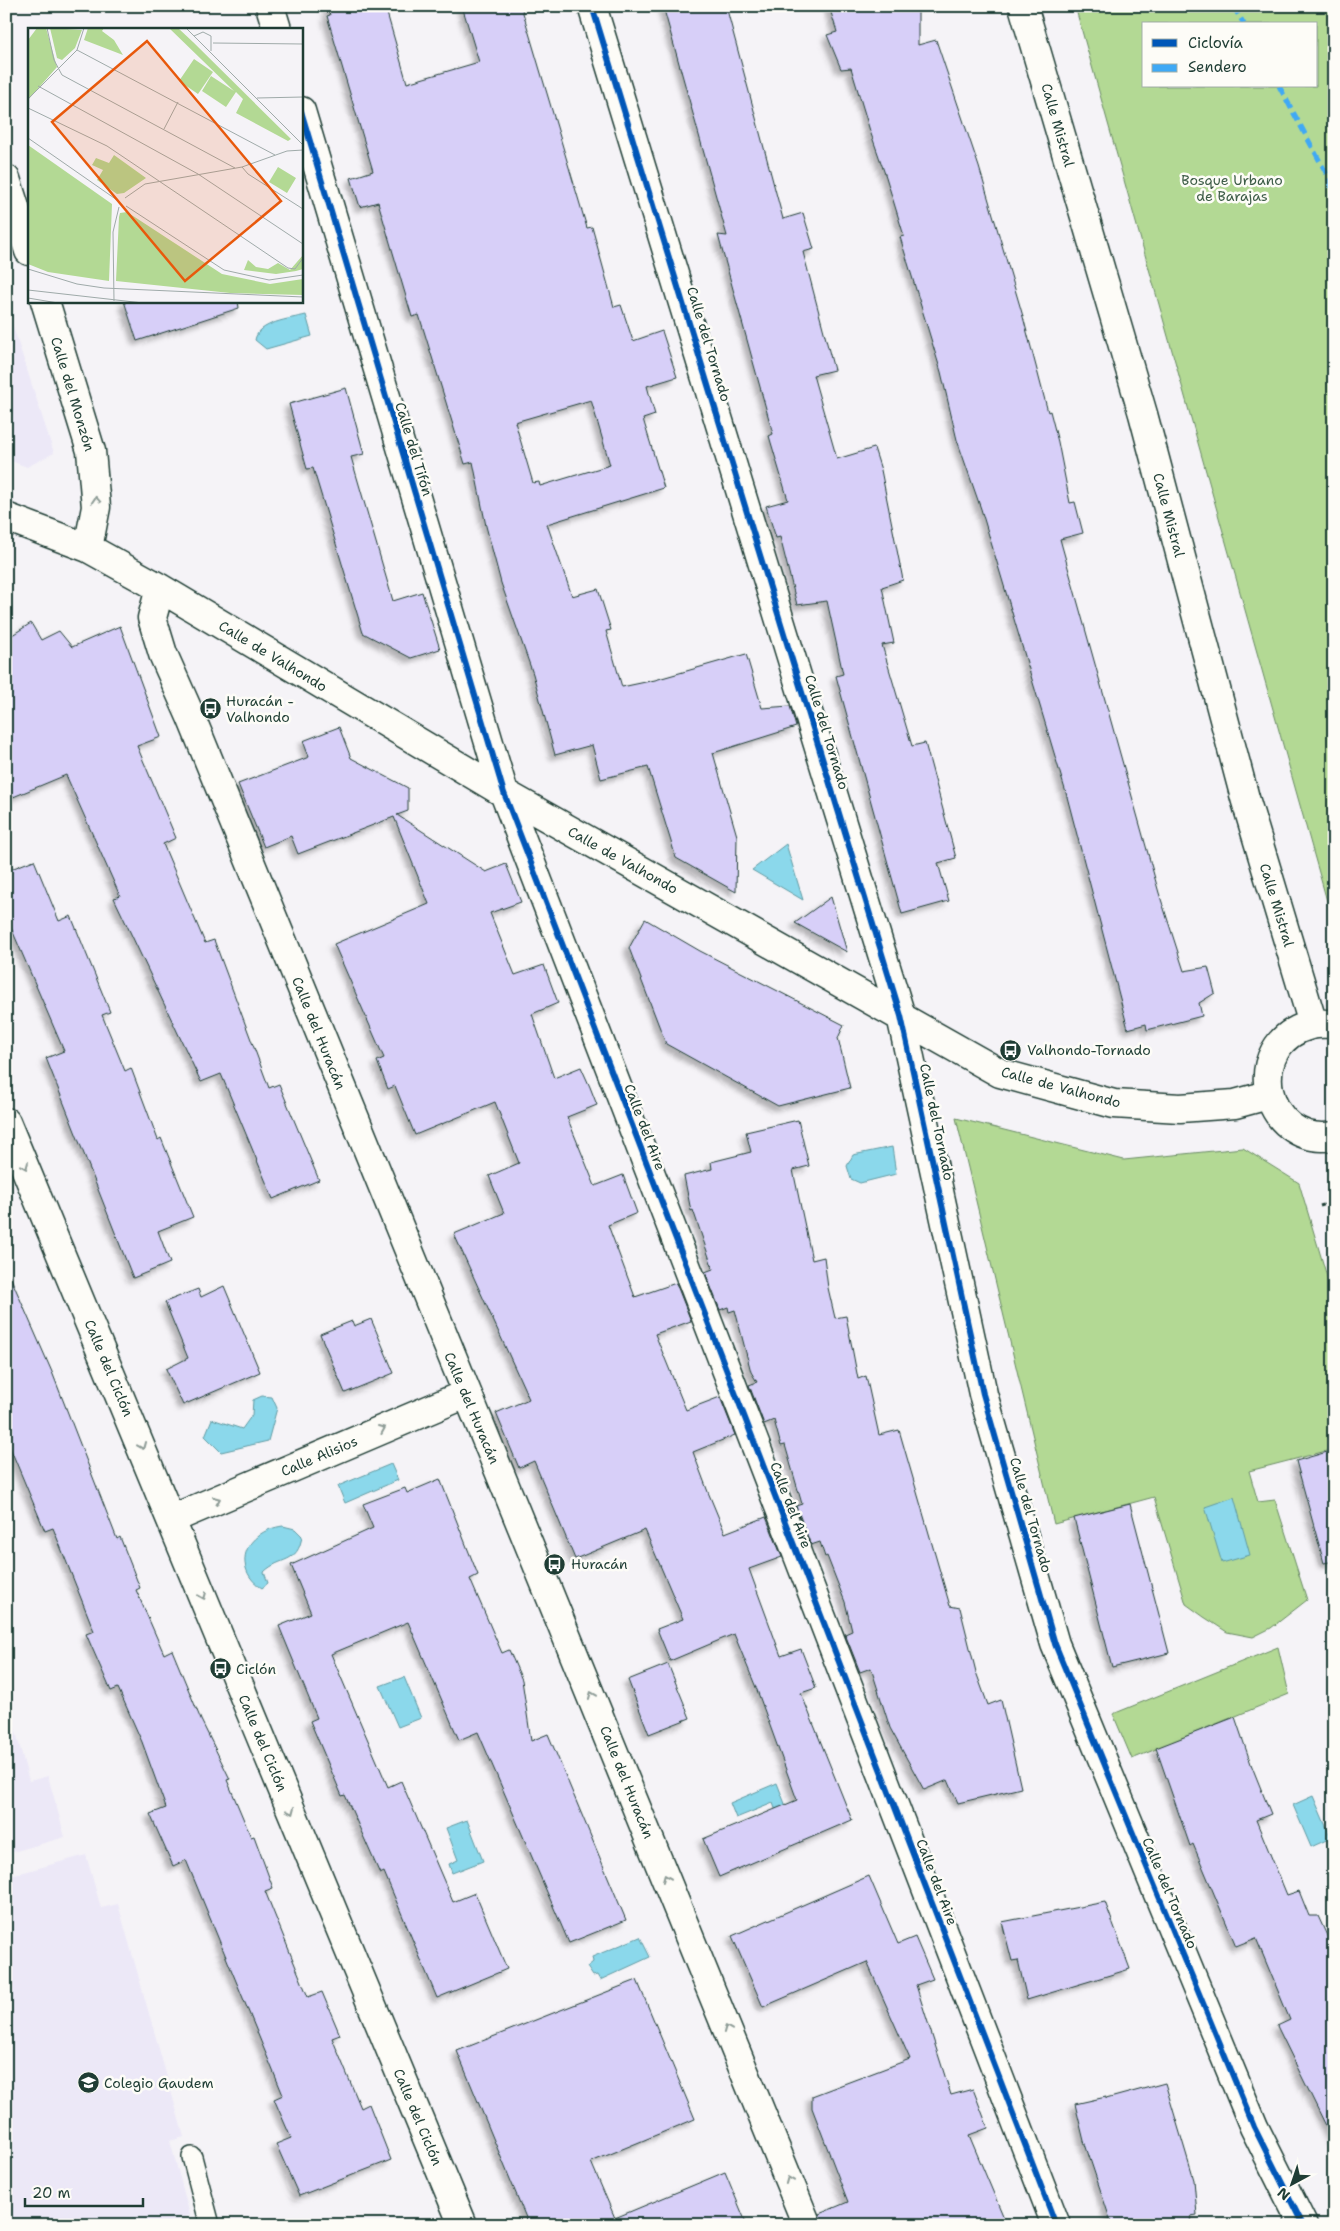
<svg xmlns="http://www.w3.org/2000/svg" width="1340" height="2231" font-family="'Shantell Sans',sans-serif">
  <defs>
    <filter id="shadow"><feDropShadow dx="-4.5" dy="4.5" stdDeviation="2.5" flood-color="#0004"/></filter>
  </defs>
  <rect width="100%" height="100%" fill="#f5f3f7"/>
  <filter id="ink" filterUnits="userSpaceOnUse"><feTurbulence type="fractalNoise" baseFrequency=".02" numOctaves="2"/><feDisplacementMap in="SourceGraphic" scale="10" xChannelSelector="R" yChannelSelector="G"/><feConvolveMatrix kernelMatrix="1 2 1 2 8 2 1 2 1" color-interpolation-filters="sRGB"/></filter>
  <g filter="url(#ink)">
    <path fill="#ece8f7" d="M6,305L54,453L27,467L6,459Z
      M8,1702L29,1781L48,1776L65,1837L6,1854Z
      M86,1855L101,1908L118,1904L184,2137L170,2141L190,2215L161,2225H6V1877Z"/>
    <path fill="#b3d994" stroke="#698b64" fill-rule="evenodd" d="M1075,6H1334V926ZM1144,24H1316V86H1144Z
      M956,1118L1124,1160L1243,1148L1299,1183L1334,1300V1449L1249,1471L1258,1502L1275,1500L1307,1600L1271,1628L1253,1637L1227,1632L1204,1617L1186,1604L1154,1497L1054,1524Z
      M1278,1647L1289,1694L1132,1759L1113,1714Z"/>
    <path fill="#8bd8eb" stroke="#609aa2" d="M306,315L312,336L266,349L255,340C258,322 290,319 306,315Z
      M786,844L803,900L752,870Z
      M892,1147L896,1174L860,1183L851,1179L847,1166L853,1155Z
      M262,1396L272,1397L277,1408L268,1441L221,1452L205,1436L212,1419L242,1429L252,1415L253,1400Z
      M391,1464L398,1480L345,1503L338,1486Z
      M1234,1497L1250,1555L1222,1563L1205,1507Z
      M283,1526L295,1529L302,1536C298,1565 280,1556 264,1572L268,1583L262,1588C242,1576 238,1551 258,1536C265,1530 275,1527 283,1526Z
      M404,1677L421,1718L398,1727L380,1686Z
      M777,1783L787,1809L777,1814L773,1803L736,1818L730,1803Z
      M1313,1796L1331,1838L1311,1847L1293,1805Z
      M467,1820L483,1861L452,1873L449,1864L458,1860L446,1828Z
      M640,1937L650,1957L600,1980L597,1975L593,1976L587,1967L593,1962L592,1957Z"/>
    <path fill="#d7cff8" stroke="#1f3d34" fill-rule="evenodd" filter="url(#shadow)" d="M327,6H385L407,83L479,62L462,6H521L587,228L592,227L614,307L621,305L633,341L662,331L677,377L647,386L655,415L643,419L664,488L547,524L572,596L598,589L611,630L606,631L622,687L655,680L746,654L762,708L790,706L796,727L713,753L737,836L736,892L676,858L648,767L601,779L592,745L555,755L533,674L501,583L486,526L473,462L465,464L419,315L412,317L378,202L360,207L351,178L373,171L327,16L330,15ZM591,400L610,465L540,486L539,482L533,483L515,422Z
      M663,6H726L783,219L803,213L814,249L803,252L834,370L813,375L837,459L874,448L881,470L903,580L882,587L894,643L882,645L912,746L925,743L956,858L938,863L949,901L902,914L836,676L843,674L827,601L797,605L780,537L776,538L766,506L788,500L769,436L773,434L718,235L727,236Z
      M829,6H918V45L936,40L979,167L1022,313L1048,412L1050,411L1058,442L1070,503L1075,502L1083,533L1060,539L1159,893L1184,971L1208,967L1215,993L1199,1003L1202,1016L1147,1030L1146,1024L1128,1029L1066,793L981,509L957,440L941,372L900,237L904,236L886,177L870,131L851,68L841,69L827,35L837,32Z
      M124,301H238L239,308L137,341Z
      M346,388L364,454L351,457L393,601L422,592L440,649L411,658L363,633L313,468L307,469L289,404Z
      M31,623L41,640L59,631L72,647L120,626L161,737L137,746L176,838L163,844L205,943L214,940L269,1088L279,1084L319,1180L273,1199L221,1074L201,1082L114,898L120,896L66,775L6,800V639Z
      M339,727L351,758L408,788V811L397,815L486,872L506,864L521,902L490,913L515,975L544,965L558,1003L532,1014L554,1078L581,1067L590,1087L597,1105L567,1117L595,1186L623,1175L637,1213L608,1225L635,1297L676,1283L691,1321L655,1334L686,1410L720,1397L735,1435L693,1452L708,1492L725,1533L766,1517L782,1557L749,1569L781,1656L801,1649L816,1688L801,1693L852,1820L719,1877L703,1839L797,1800L757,1690L734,1634L670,1661L657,1629L683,1619L645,1530L575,1559L534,1461L519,1468L496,1413L529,1399L454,1234L504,1213L489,1176L519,1163L495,1102L415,1135L395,1086L388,1089L377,1061L384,1058L334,944L429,904L394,817L298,854L291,836L264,847L238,784L309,757L303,741Z
      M34,860L59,921L71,916L110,1012L102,1015L125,1071L131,1068L158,1140L161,1138L193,1217L158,1231L170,1263L133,1278L46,1058L64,1051L6,916V871Z
      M831,897L847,952L795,923Z
      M645,919L700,951L844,1025L838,1038L850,1088L778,1106L666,1044L629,948Z
      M798,1120L809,1166L793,1170L812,1260L824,1257L828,1288L835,1318L846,1316L858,1379L866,1376L879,1435L899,1430L950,1606L960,1608L976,1672L988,1705L1001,1700L1021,1788L958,1803L948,1780L924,1790L890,1728L871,1668L860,1672L845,1634L852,1631L845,1602L827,1556L825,1557L820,1542L811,1545L796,1506L802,1504L785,1445L781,1446L774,1420L764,1424L749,1385L757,1382L751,1372L735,1310L729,1312L728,1307L720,1310L705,1272L713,1269L693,1210L691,1211L684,1176L712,1169L711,1162L751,1152L746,1132Z
      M6,1267L52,1372L117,1539L120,1537L140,1588L136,1590L164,1654L172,1650L201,1720L230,1779L227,1780L251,1837L254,1836L273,1888L265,1891L308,1997L322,1992L340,2035L332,2038L361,2108L369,2104L391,2160L299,2196L276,2144L291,2138L274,2099L283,2095L186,1860L173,1866L150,1814L166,1808L142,1742L118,1688L111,1691L86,1634L94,1631L53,1528L45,1531L6,1438Z
      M224,1286L260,1372L183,1405L166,1369L188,1358L165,1302L198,1289L201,1297Z
      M371,1319L394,1373L345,1393L320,1334L352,1321L354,1326Z
      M1334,1450V1561L1324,1563L1296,1461Z
      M440,1479L478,1575L470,1579L502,1653L509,1650L522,1680L531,1741L548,1734L626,1920L569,1943L478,1732L459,1740L408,1622L331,1654L388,1787L401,1781L453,1902L475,1893L507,1969L437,1998L384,1872L380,1874L345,1795L342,1796L310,1721L317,1718L279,1626L311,1613L291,1565L373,1528L363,1504L405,1488L407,1493Z
      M1130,1504L1169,1653L1112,1667L1074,1518Z
      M668,1664L690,1718L649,1734L628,1680Z
      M1235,1717L1251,1764L1271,1814L1256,1820L1287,1895L1299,1891L1309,1916H1318L1334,1951V2142L1277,2026L1290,2020L1256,1938L1236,1946L1193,1844L1190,1846L1156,1748Z
      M869,1876L898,1944L915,1937L933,1979L916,1985L951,2095L973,2089L988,2128L969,2135L1007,2225H822L819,2214L848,2202L812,2108V2096L910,2059L867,1962L763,2007L732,1936Z
      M1105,1902L1130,1969L1027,2000L1018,1960L1012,1961L1002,1922Z
      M637,1980L695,2119L591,2162L615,2218L725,2172L747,2225H529L457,2051Z
      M1165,2083L1194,2180L1197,2215L1191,2216L1192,2225H1112L1084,2141L1075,2104L1106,2097V2099Z"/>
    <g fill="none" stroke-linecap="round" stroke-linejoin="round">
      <defs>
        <path id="service" d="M192,2157L210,2225"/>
        <path id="minor" d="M270,6L277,29
          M592,6L901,1016L983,1394L1055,1644L1254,2127L1303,2225
          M1023,6L1143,414L1245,798L1313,1024
          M301,111L504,793L1056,2225
          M6,179L29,251
          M45,301L91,451L96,507L88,548
          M6,517L88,548L160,588L504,793L1000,1073L1114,1104L1180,1108L1235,1104L1268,1095
          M160,588L152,618L163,654L191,717C395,1220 603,1722 807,2225
          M1334,1024C1326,1024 1318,1023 1311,1025C1240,1043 1263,1148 1334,1136
          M6,1122L463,2225
          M172,1519L466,1394"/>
      </defs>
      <use href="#service" stroke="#1f3d34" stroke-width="22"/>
      <use href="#minor" stroke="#1f3d34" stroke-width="31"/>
      <path stroke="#1f3d34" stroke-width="3" stroke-dasharray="4 4" stroke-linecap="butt" d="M1320,1206L1333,1202"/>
      <use href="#service" stroke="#fdfcf7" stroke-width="19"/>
      <use href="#minor" stroke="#fdfcf7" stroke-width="28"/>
      <path stroke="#3fa9f5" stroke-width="5" stroke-dasharray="10 5" stroke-linecap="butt" d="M1233,6L1244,24
        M1279,86L1329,178L1334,207"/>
      <defs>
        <path id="cycleway" d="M592,6L901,1016L983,1394L1055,1644L1254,2127L1303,2225
          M301,111L504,793L1056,2225"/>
      </defs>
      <use href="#cycleway" stroke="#fdfcf7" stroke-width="9"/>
      <use href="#cycleway" stroke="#0057b8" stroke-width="6"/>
    </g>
    <defs><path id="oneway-chevron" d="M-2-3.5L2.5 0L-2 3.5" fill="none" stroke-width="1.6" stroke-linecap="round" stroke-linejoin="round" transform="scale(1.25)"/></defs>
    <g stroke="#8e9c96">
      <use href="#oneway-chevron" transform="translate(96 500) rotate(-94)"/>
      <use href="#oneway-chevron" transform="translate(25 1166) rotate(67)"/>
      <use href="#oneway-chevron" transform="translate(382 1429) rotate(-23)"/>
      <use href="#oneway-chevron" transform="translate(142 1446) rotate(67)"/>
      <use href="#oneway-chevron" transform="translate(217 1500) rotate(-23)"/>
      <use href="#oneway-chevron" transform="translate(203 1596) rotate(68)"/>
      <use href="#oneway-chevron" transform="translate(592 1695) rotate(-112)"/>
      <use href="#oneway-chevron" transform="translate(291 1811) rotate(67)"/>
      <use href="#oneway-chevron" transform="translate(666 1878) rotate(-112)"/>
      <use href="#oneway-chevron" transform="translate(727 2029) rotate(-112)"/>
      <use href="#oneway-chevron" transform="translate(789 2180) rotate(-112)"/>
    </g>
  </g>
  <defs>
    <symbol id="bus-disc" viewBox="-11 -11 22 22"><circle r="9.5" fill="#1f3d34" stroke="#fdfcf7"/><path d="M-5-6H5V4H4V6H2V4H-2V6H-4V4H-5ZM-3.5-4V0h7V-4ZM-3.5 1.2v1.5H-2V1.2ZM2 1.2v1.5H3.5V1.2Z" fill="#fff"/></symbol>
    <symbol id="school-disc" viewBox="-11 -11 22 22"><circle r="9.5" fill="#1f3d34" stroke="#fdfcf7"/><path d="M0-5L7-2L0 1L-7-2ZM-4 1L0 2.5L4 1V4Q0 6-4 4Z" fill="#fff"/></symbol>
  </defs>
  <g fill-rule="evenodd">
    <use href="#bus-disc" x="198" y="696" width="25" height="25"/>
    <use href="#bus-disc" x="998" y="1038" width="25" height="25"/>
    <use href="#bus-disc" x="542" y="1552" width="25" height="25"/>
    <use href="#bus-disc" x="208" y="1656" width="25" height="25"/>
    <use href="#school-disc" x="76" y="2070" width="25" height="25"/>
  </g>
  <g text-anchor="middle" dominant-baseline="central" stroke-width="5" stroke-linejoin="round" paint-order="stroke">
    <g font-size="14" fill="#1f3d34" stroke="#fdfcf7">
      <text transform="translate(1058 125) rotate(74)">Calle Mistral</text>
      <text transform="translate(709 344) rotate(73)">Calle del Tornado</text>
      <text transform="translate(73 394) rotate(73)">Calle del Monzón</text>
      <text transform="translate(414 449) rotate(73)">Calle del Tifón</text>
      <text transform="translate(1169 515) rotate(75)">Calle Mistral</text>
      <text transform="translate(273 656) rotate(31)">Calle de Valhondo</text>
      <text transform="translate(827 732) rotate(73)">Calle del Tornado</text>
      <text transform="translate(623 860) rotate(29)">Calle de Valhondo</text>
      <text transform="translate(1277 905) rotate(73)">Calle Mistral</text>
      <text transform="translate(319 1033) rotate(68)">Calle del Huracán</text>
      <text transform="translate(1061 1087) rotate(15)">Calle de Valhondo</text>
      <text transform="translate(937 1122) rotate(78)">Calle del Tornado</text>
      <text transform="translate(645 1127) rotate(69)">Calle del Aire</text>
      <text transform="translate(109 1368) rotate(67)">Calle del Ciclón</text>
      <text transform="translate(472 1408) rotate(67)">Calle del Huracán</text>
      <text transform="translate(319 1456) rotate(-23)">Calle Alisios</text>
      <text transform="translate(791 1505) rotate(69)">Calle del Aire</text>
      <text transform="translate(1031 1515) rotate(74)">Calle del Tornado</text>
      <text transform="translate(263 1743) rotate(67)">Calle del Ciclón</text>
      <text transform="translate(627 1782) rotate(68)">Calle del Huracán</text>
      <text transform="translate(937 1882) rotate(69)">Calle del Aire</text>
      <text transform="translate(1170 1893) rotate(67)">Calle del Tornado</text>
      <text transform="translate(418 2117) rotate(67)">Calle del Ciclón</text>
    </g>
    <g font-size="14" fill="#3d5c47" stroke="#fdfcf7">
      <text x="1232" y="180">Bosque Urbano<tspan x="1232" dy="16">de Barajas</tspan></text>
    </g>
    <g font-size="14" fill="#1f3d34" stroke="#fdfcf7" text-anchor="start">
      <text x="226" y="701">Huracán -<tspan x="226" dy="16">Valhondo</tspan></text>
      <text x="1027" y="1050">Valhondo-Tornado</text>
      <text x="571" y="1564">Huracán</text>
      <text x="236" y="1669">Ciclón</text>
      <text x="104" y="2083">Colegio Gaudem</text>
    </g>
  </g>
  <g transform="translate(28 28)">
    <rect width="275" height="275" fill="#f5f3f7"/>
    <path d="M9,0H18L29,39L0,72V12ZM22,0L54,2L47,20L34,32L29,30ZM60,0H76L74,3L86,12L95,27L56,12ZM141,0H150L165,14L263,111L260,113L208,85L215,71L208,64L198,79L174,63L183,48L206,63ZM166,31L185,44L170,66L151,53ZM0,117L84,176L81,253L20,244L0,236ZM86,127L118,150L96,165L89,166L69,152L75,142L64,137L68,130L81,135ZM250,139L268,150L259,165L241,154ZM99,184L194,246L242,256L275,251V267L202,265L88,253L91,189L92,185ZM275,227V241L268,243L248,246L216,242L220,232L228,239L240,241L250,235L262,242Z" fill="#b3d994"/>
    <path fill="none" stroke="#9faaa9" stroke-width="1" d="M19,0L26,32L34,47L207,140M158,0L275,117M166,8L175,4L183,8V23M185,15L275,16M49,22L247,127M10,58L170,146L275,216M229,70L275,69M0,71L49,22L56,0M0,80L79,118L260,240L267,241L275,230M136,101L150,74M0,110L89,172M214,139L220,146L275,181M97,170L117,156L214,139L259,123L275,122M98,178L196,242L241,252L275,247M0,241L49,256L76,260L275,269M0,262L115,275M0,270L30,275M86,273L85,204L91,179"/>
    <path fill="#e8590c" fill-opacity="0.15" stroke="#e8590c" stroke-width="2.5" d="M119,13L253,173L157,253L24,94Z"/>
    <rect width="275" height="275" fill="none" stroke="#1f3d34" stroke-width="2.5"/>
  </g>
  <rect width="1340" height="2231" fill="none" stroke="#fdfcf7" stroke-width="25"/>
  <rect x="12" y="12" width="1315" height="2206" fill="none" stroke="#1f3d34" stroke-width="2" filter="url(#ink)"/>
  <rect x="1142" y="22" width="175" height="65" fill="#fdfcf7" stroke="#a4b0a9"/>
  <rect x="1152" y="39" width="25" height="8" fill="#0057b8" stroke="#a4b0a9"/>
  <text x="1188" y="48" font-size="15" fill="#1f3d34">Ciclovía</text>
  <rect x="1152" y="64" width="25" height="8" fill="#3fa9f5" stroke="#a4b0a9"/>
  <text x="1188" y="72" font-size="15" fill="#1f3d34">Sendero</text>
  <g transform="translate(1292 2184) rotate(220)" stroke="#fdfcf7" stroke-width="4" paint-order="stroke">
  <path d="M0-4L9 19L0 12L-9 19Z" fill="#1f3d34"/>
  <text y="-8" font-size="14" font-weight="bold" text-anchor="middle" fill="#1f3d34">N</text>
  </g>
  <path d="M25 2198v8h118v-8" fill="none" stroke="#1f3d34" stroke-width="2.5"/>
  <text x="32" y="2198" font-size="15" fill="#1f3d34" stroke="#fdfcf7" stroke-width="4" paint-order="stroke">20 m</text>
</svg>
